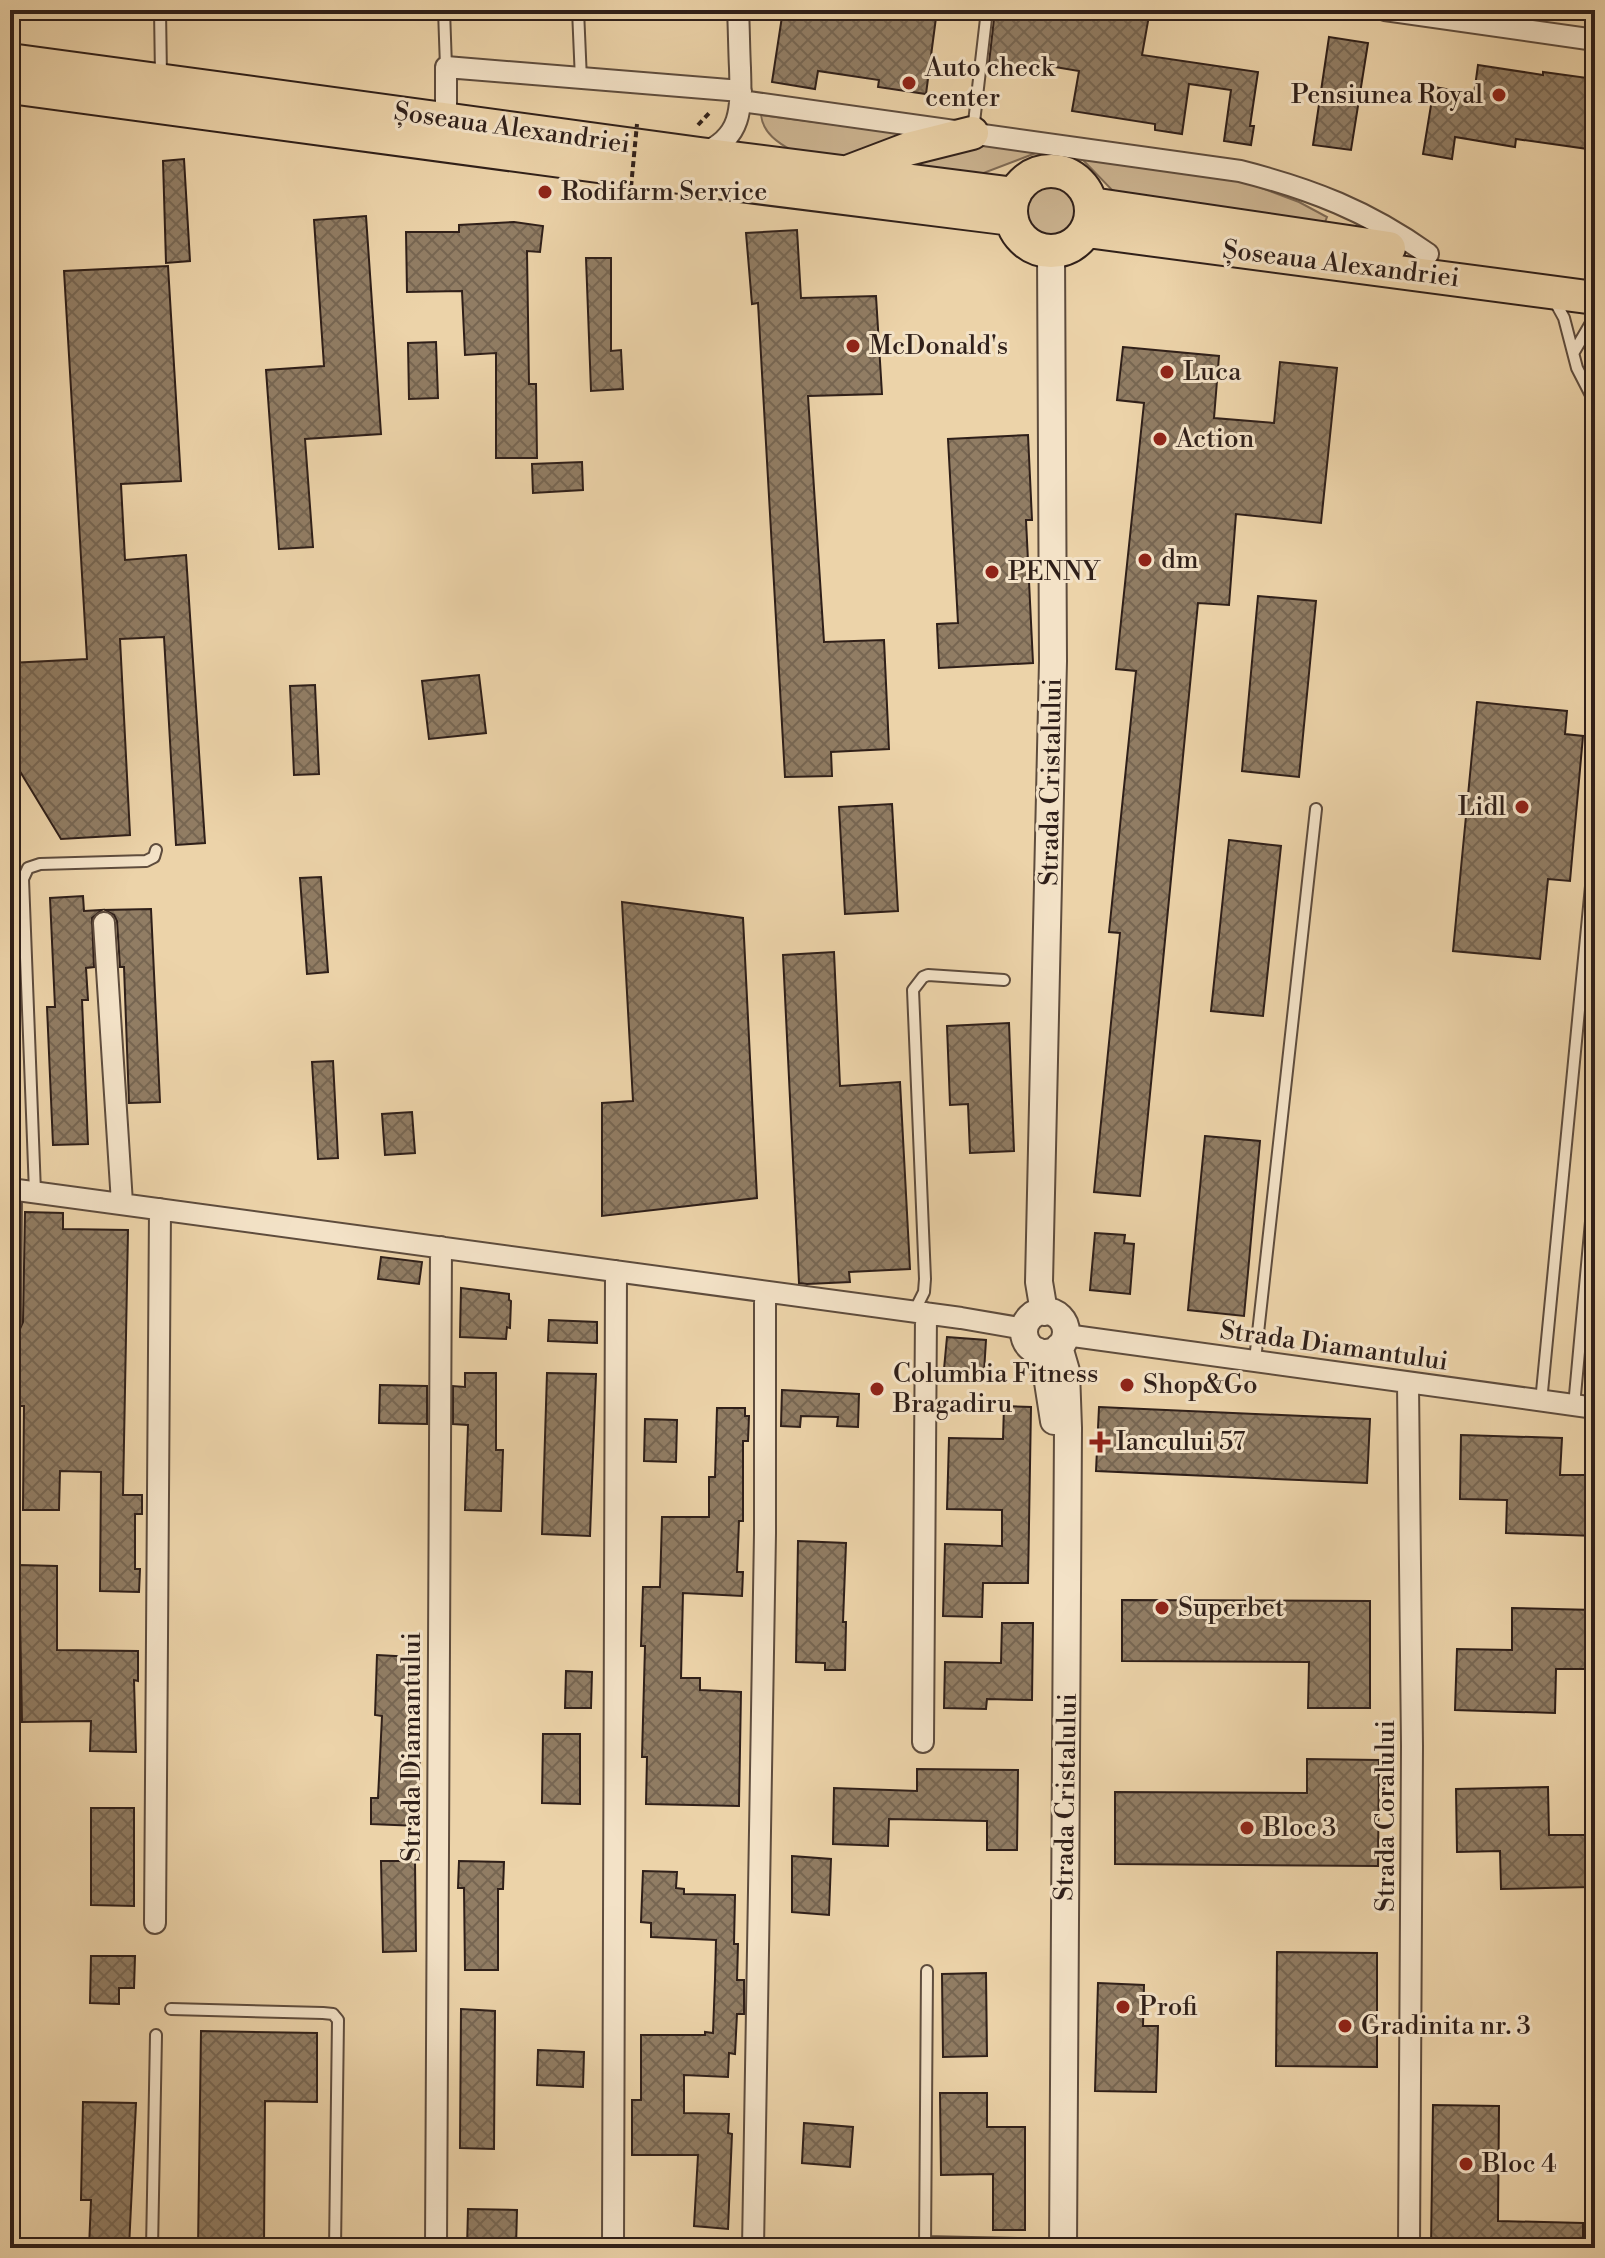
<svg xmlns="http://www.w3.org/2000/svg" width="1605" height="2258" font-family="'Libre Bodoni',serif">
  <defs>
    <pattern id="building-cross-hatch" width="8" height="8" patternUnits="userSpaceOnUse" patternTransform="scale(2)"><rect width="8" height="8" fill="#917d64"/><path d="M0 0l8 8M0 8l8-8" fill="none" stroke="#776652"/></pattern>
  </defs>
  <rect width="100%" height="100%" fill="#ecd3a9"/>
  <filter id="stains"><feTurbulence type="fractalNoise" baseFrequency=".0025" numOctaves="4"/><feColorMatrix values="0 0 0 0 .2 0 0 0 0 .09 0 0 0 0 .02 0 0 0 .5 -.17"/></filter>
  <radialGradient id="worn" r=".72"><stop offset=".6" stop-color="#630" stop-opacity="0"/><stop offset="1" stop-color="#630" stop-opacity=".3"/></radialGradient>
  <path fill="#ccb491" stroke="#7e6a55" stroke-width="2" d="M761,115L1041,151L981,174L793,151C778,143 763,133 761,115Z
    M1080,157L1235,178L1299,202L1327,217L1325,222L1320,224L1124,195L1112,190Z
    M1023 211a28 28 0 1 1 56 0a28 28 0 1 1-56 0Z"/>
  <path fill="url(#building-cross-hatch)" stroke="#2f1f19" stroke-width="2" d="M783,10H937L926,94L878,87L879,80L818,71L815,89L772,82Z
    M995,10H1150L1142,55L1258,72L1250,126H1254L1251,145L1224,141L1231,90L1189,84L1182,134L1155,130V124L1072,111L1079,71L1037,64L1036,70L989,63Z
    M1329,37L1368,43L1351,150L1313,145Z
    M1478,65L1543,75V72L1595,79V150L1516,139L1515,147L1455,137L1452,159L1423,154L1434,87L1474,94Z
    M184,159L190,261L166,263L163,161Z
    M366,216L381,434L305,439L313,547L279,549L266,370L324,366L314,220Z
    M514,222L543,226L540,252L527,251L529,384H536L537,458H496V353L465,355L462,291L407,292L406,232H459V225Z
    M797,230L801,298L876,296L882,394L808,396L824,642L884,640L889,749L831,752L832,776L785,777L758,303L752,304L746,233Z
    M586,258H611V351L621,350L623,389L591,391Z
    M168,266L181,481L121,484L125,560L186,555L205,843L176,845L164,637L120,639L130,835L61,839L10,755V663L87,659L64,271Z
    M436,342L438,398L409,399L408,343Z
    M1123,347L1219,356L1214,418L1274,423L1280,362L1337,368L1321,523L1236,514L1229,605L1198,603L1140,1196L1094,1192L1120,933L1109,932L1136,671L1116,669L1144,403L1117,400Z
    M1028,435L1032,520H1026L1033,663L939,668L937,624L958,623L948,439Z
    M582,462L583,490L533,493L532,464Z
    M1258,596L1316,601L1299,777L1242,771Z
    M479,675L486,733L429,739L422,681Z
    M315,685L319,774L294,775L290,686Z
    M1477,702L1567,711L1565,734L1583,736L1570,881L1548,879L1540,959L1453,951Z
    M892,804L898,911L845,914L839,807Z
    M1229,840L1281,846L1263,1016L1211,1011Z
    M321,877L328,972L307,974L300,878Z
    M83,896L84,911L102,910L92,918L94,967L86,968L88,1000H82L88,1144L53,1145L47,1007H55L50,898Z
    M622,902L743,918L757,1198L602,1216V1103L633,1101Z
    M151,909L160,1102L129,1103L124,967H120L117,921L114,915L105,910Z
    M834,952L840,1086L900,1082L910,1269L849,1272L850,1282L807,1284L799,1283L783,955Z
    M1009,1023L1014,1151L970,1153L968,1104L950,1105L947,1026Z
    M333,1061L338,1158L318,1159L312,1062Z
    M412,1112L415,1153L385,1155L382,1114Z
    M1205,1136L1260,1141L1244,1316L1188,1310Z
    M25,1212L63,1213V1229L128,1230L123,1495H142V1514H135V1569H140L139,1592L100,1591L101,1472L60,1471L59,1510H23L24,1406H19V1331L23,1322Z
    M1095,1233L1125,1235L1124,1243L1134,1244L1130,1294L1090,1290Z
    M381,1257L422,1262L419,1284L378,1279Z
    M461,1288L509,1294V1300L511,1301L510,1328L507,1327L506,1339L460,1337Z
    M549,1320L597,1322V1343L548,1341Z
    M947,1337L986,1340L984,1372L944,1369Z
    M465,1373H496V1450H503L501,1511L465,1510L468,1425L453,1424V1386L465,1387Z
    M547,1373L596,1374L590,1536L542,1534Z
    M380,1385L427,1386V1424L379,1423Z
    M782,1390L859,1394L858,1427L837,1426L838,1417L801,1416L800,1427L781,1426Z
    M1004,1406L1031,1407L1028,1583H983L982,1617L943,1616L945,1544L1002,1546V1510L947,1509L949,1438L1003,1439Z
    M1099,1407L1370,1419L1367,1483L1096,1471Z
    M717,1408H745V1416H749L748,1441H743V1521H739L737,1572H743L742,1596L683,1593L681,1678H700V1690L741,1692L739,1806L646,1804L647,1757H642L645,1646H641L643,1587H660L662,1517H709V1477H715Z
    M645,1419L677,1420L676,1462L644,1461Z
    M1461,1435L1562,1438L1560,1475H1595V1536L1506,1533L1507,1500L1460,1499Z
    M798,1541L846,1543L843,1622H846L845,1670H825V1663L796,1662Z
    M19,1565L57,1566V1650L138,1651V1681L134,1680L136,1752L90,1751L91,1721L22,1722Z
    M1122,1600L1370,1601V1708H1308L1309,1662L1122,1661Z
    M1512,1608L1595,1610V1669H1556L1555,1713L1455,1710L1457,1649L1512,1650Z
    M1002,1623H1033L1032,1700L987,1699L986,1709L944,1708L945,1662L1001,1663Z
    M377,1655L413,1657L410,1752H420L418,1826L371,1824V1798H378L382,1716L375,1715Z
    M566,1671L592,1672L591,1708H565Z
    M543,1734H580V1804L542,1803Z
    M1307,1759L1379,1760L1378,1866L1115,1864V1792L1307,1793Z
    M917,1769L1018,1770L1017,1850H987V1821L889,1819L888,1846L833,1844L834,1788L917,1791Z
    M1548,1787L1549,1835H1588L1590,1887L1501,1889L1500,1851L1457,1852L1456,1789Z
    M91,1808H134V1906L91,1905Z
    M792,1856L831,1859L829,1915L792,1912Z
    M381,1861H415L416,1951L383,1952Z
    M459,1861L504,1862L503,1889H498V1970H465L464,1888H458Z
    M643,1871L677,1872L676,1888L684,1889V1894L735,1895L734,1944H738L737,1980H744V2014H737L735,2054L729,2053L728,2077L684,2075V2113L729,2114L728,2133L732,2134L728,2229L694,2226L698,2155H632V2100H641V2035H705V2032L713,2033L715,1979L716,1940L651,1937V1923L641,1922Z
    M1277,1952L1377,1953V2067L1276,2066Z
    M91,1956H135L134,1988H119V2004L90,2003Z
    M986,1973L987,2056L943,2057L942,1974Z
    M1098,1983L1144,1985L1143,2026H1158L1156,2092L1095,2091Z
    M461,2009L495,2011L494,2149L460,2148Z
    M201,2031L317,2033V2102L265,2101L264,2248H198Z
    M538,2050L584,2052L583,2087L537,2085Z
    M940,2093H987V2127H1025V2230H993V2174L941,2175Z
    M83,2102L136,2103L129,2248H89L91,2200H81Z
    M1433,2105L1499,2106L1498,2221L1583,2223V2248H1431Z
    M804,2123L853,2127L850,2167L802,2163Z
    M468,2209L517,2210L516,2248H467Z"/>
  <g fill="none" stroke-linecap="round" stroke-linejoin="round">
    <defs>
      <path id="service" d="M160,10L161,76
        M444,10L446,67
        M578,10L581,80
        M973,131L987,10
        M1553,298L1564,318L1577,368L1595,403
        M1574,352L1595,316
        M35,1192L23,879L28,868L40,864L146,861L154,857L156,850
        M914,1312L924,1292L925,1279L913,990L923,977L928,975L1004,980
        M1255,1360L1316,809
        M1541,1402L1595,845
        M1574,1406L1595,1178
        M171,2009L323,2013L333,2014L338,2020L335,2248
        M925,2242L1063,2245
        M152,2248L156,2035
        M925,2248L927,1971"/>
      <path id="minor" d="M1385,10L1595,40
        M741,101L1240,171C1311,189 1368,211 1428,254
        M446,118V67L741,91
        M703,153C744,137 741,105 740,68C739,48 739,29 738,10
        M104,923L122,1203
        M10,1189L961,1318L1025,1329
        M10,1322L11,1189
        M1066,1335L1595,1408
        M1408,1384L1412,1746L1409,2248
        M923,1742L926,1313
        M155,1923L160,1209
        M436,2248L441,1247
        M613,2248L616,1271
        M753,2248L765,1533V1292"/>
      <path id="tertiary" d="M1024 1332a21 21 0 1 1 42 0a21 21 0 1 1-42 0Z
        M1044,1312L1039,1282L1053,661L1051,251
        M1059,1347L1066,1371L1068,1428L1063,2248
        M1037,1351L1048,1382L1054,1421"/>
      <path id="primary" d="M10,60L700,154L1015,194
        M10,87L724,183L1012,219
        M1011 211a40 40 0 1 1 80 0a40 40 0 1 1-80 0Z
        M850,171L908,149L972,133
        M1091,204L1389,248
        M1087,231L1595,298"/>
    </defs>
    <use href="#service" stroke="#5e4c3d" stroke-width="14"/>
    <use href="#minor" stroke="#5e4c3d" stroke-width="24"/>
    <use href="#tertiary" stroke="#5e4c3d" stroke-width="30"/>
    <use href="#primary" stroke="#2f1f19" stroke-width="36"/>
    <path stroke="#2f1f19" stroke-width="4" stroke-dasharray="6 4" stroke-linecap="butt" d="M698,125L711,111"/>
    <use href="#service" stroke="#f3e2c7" stroke-width="10"/>
    <use href="#minor" stroke="#f3e2c7" stroke-width="20"/>
    <use href="#tertiary" stroke="#f3e2c7" stroke-width="26"/>
    <use href="#primary" stroke="#ecd3a9" stroke-width="32"/>
    <path stroke="#2f1f19" stroke-width="4" stroke-dasharray="6 4" stroke-linecap="butt" d="M631,187L637,124"/>
  </g>
  <g fill="#8f2418" stroke="#f3e2c7" stroke-width="3">
    <circle cx="909" cy="83" r="8"/>
    <circle cx="1499" cy="95" r="8"/>
    <circle cx="545" cy="192" r="8"/>
    <circle cx="853" cy="346" r="8"/>
    <circle cx="1167" cy="372" r="8"/>
    <circle cx="1160" cy="439" r="8"/>
    <circle cx="1145" cy="560" r="8"/>
    <circle cx="992" cy="572" r="8"/>
    <circle cx="1522" cy="807" r="8"/>
    <circle cx="1127" cy="1385" r="8"/>
    <circle cx="877" cy="1389" r="8"/>
    <path d="M1096 1430h8v8h8v8h-8v8h-8v-8h-8v-8h8z"/>
    <circle cx="1162" cy="1608" r="8"/>
    <circle cx="1247" cy="1828" r="8"/>
    <circle cx="1123" cy="2007" r="8"/>
    <circle cx="1345" cy="2026" r="8"/>
    <circle cx="1466" cy="2164" r="8"/>
  </g>
  <g text-anchor="middle" dominant-baseline="central" stroke-width="6" stroke-linejoin="round" paint-order="stroke">
    <g font-size="26" fill="#2f1f19" stroke="#f3e2c7" text-anchor="start">
      <text x="925" y="68">Auto check<tspan x="925" dy="30">center</tspan></text>
      <text x="1483" y="95" text-anchor="end">Pensiunea Royal</text>
      <text x="561" y="192">Rodifarm Service</text>
      <text x="869" y="346">McDonald's</text>
      <text x="1183" y="372">Luca</text>
      <text x="1176" y="439">Action</text>
      <text x="1161" y="560">dm</text>
      <text x="1008" y="572">PENNY</text>
      <text x="1506" y="807" text-anchor="end">Lidl</text>
      <text x="893" y="1374">Columbia Fitness<tspan x="893" dy="30">Bragadiru</tspan></text>
      <text x="1143" y="1385">Shop&amp;Go</text>
      <text x="1116" y="1442">Iancului 57</text>
      <text x="1178" y="1608">Superbet</text>
      <text x="1263" y="1828">Bloc 3</text>
      <text x="1139" y="2007">Profi</text>
      <text x="1361" y="2026">Gradinita nr. 3</text>
      <text x="1482" y="2164">Bloc 4</text>
    </g>
    <g font-size="26" fill="#2f1f19" stroke="#f3e2c7">
      <text transform="translate(512 128) rotate(8)">Șoseaua Alexandriei</text>
      <text transform="translate(1341 264) rotate(7)">Șoseaua Alexandriei</text>
      <text transform="translate(1051 782) rotate(-89)">Strada Cristalului</text>
      <text transform="translate(1334 1346) rotate(8)">Strada Diamantului</text>
      <text transform="translate(412 1747) rotate(-90)">Strada Diamantului</text>
      <text transform="translate(1066 1797) rotate(-89)">Strada Cristalului</text>
      <text transform="translate(1386 1816) rotate(-90)">Strada Coralului</text>
    </g>
  </g>
  <rect width="1605" height="2258" fill="none" stroke="#ecd3a9" stroke-width="40"/>
  <rect x="12" y="12" width="1581" height="2234" fill="none" stroke="#2f1f19" stroke-width="4"/>
  <rect x="20" y="20" width="1565" height="2218" fill="none" stroke="#2f1f19" stroke-width="2"/>
  <rect width="100%" height="100%" filter="url(#stains)"/>
  <rect width="100%" height="100%" fill="url(#worn)"/>
</svg>
